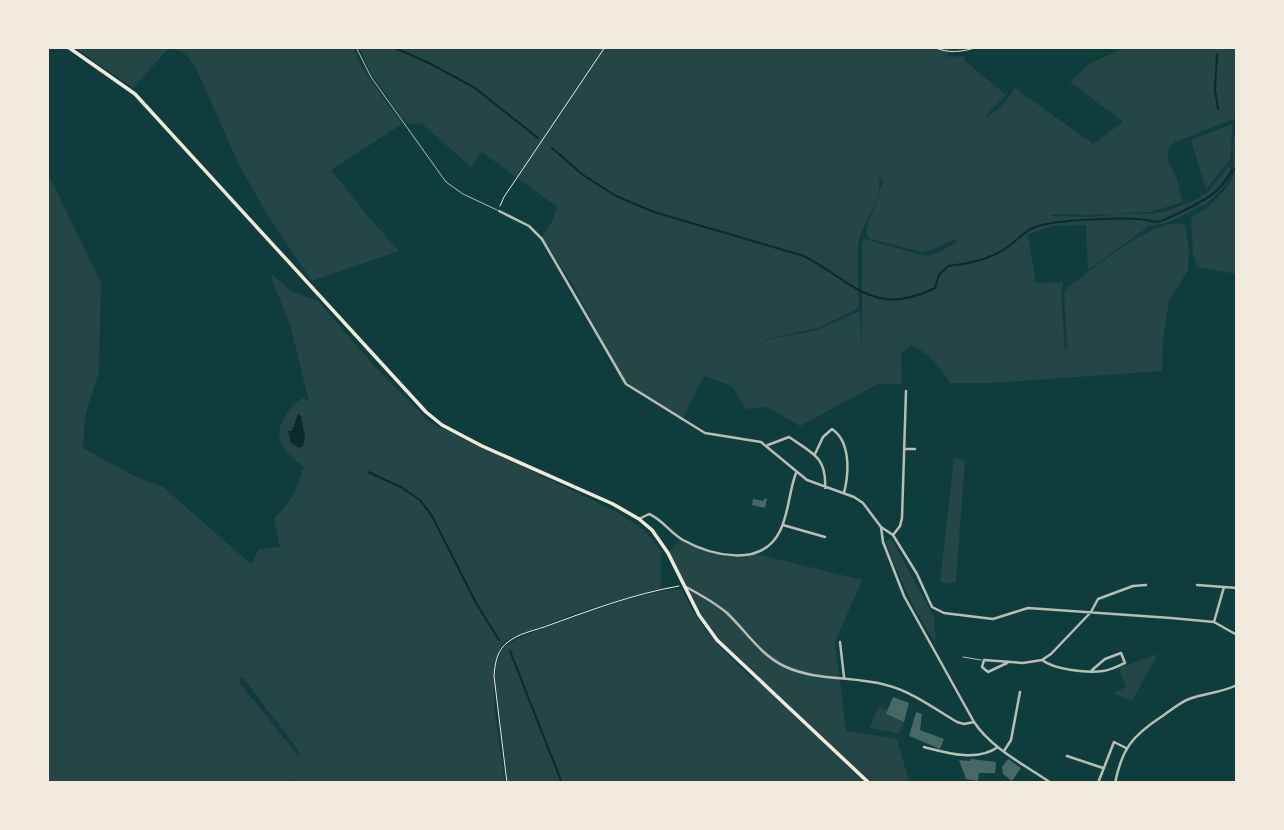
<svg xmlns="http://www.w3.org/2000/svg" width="1284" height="830" font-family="Quicksand,sans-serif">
  <rect width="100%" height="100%" fill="#0f3d3e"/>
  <path fill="#244646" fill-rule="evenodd" d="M74,47H353L361,67L402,124L331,170L366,214L399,251L312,281L269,217L240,167L195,66L185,54L170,47L133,88Z
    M359,47H964L947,50L948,57L964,56V60L1006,95L985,116L986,118L1002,106L1015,88L1093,144L1123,122L1070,82L1089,64L1125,47H1237V118L1175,142C1161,156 1171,165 1177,179C1179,187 1181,195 1183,202L1150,212L1088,215L1053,214L1050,216L1095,217L1116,214H1148L1164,212L1195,200L1208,192L1229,165L1231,174L1221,190L1206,204L1169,222L1148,227L1088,270L1086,225L1052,226L1028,235L1036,283L1063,282L1061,294L1065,350L1067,348L1064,294L1067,288C1090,271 1158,214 1185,225L1189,248L1188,270L1169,302L1163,340L1162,371L990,383H950C940,367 929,353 911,345L901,354L902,384H878L800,426L767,407L746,409L732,386L704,376L682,421L632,387L621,375L574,287L542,236L553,220L557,207L482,152L471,167L421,123L407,124L372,75ZM879,177L883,182L866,230L869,239L923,252L929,251L955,239L957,242L935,254L926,256L864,239L862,243V353L860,311L818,330L771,339L748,350L771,338L818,328L859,308C859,292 856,253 859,240C864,221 883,197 879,177Z
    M1232,124H1233L1230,159L1206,190L1191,140Z
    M1237,126V274L1197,267L1193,255L1191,221L1194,215L1207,208L1227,188L1234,173L1233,144Z
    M47,172L101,282L99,371L85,417L83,448L134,476L163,487L251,564L259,549L280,547L274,519L292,498L304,467C297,461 288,455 283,447C272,429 288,407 303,398L309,402L291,328L271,277L273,275L291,291L318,301L377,369L431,423L617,512L644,530L661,551V588L578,612L507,640C480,660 502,751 505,783H291L292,777L289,783H47ZM242,676L299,751V757L239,682Z
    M954,458L965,460L956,582L945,584L940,581Z
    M891,538L934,617L936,643C913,611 900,577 885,542Z
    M681,539L696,547L733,556L753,553L862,580L835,642L846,731L897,739L909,781L892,783H508L495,677C496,667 497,656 505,647C520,632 663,584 682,590C698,626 724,653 753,679L754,675L717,640L699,615L668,553Z
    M1158,654L1132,701L1113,693L1126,687L1119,668Z
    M878,706L888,710L887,715L904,722L899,734L870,728Z"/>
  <path fill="#0a2a2b" d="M298,414L301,416L305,437L303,446L299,448L291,443L288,431H292Z"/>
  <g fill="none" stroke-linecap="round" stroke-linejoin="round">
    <path stroke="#0a2a2b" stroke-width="2" d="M393,47L431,64L475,88L538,138
      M1217,54L1215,90L1218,109
      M552,148L583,175L616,196L654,212L804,256C855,283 874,318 935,288L939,275L948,266C969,264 992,259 1009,246C1018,239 1025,231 1035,227C1052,220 1139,215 1154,222L1161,221C1177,214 1212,199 1222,185C1228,178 1227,173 1237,168
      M368,472L401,487L420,500L432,516L476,603L499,640
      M510,651L562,783"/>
  </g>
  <path fill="#486865" d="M764,498L767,499L765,508L752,505L753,499L764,501Z
    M893,697L909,703L904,722L886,714Z
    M916,712L922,714L920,730L944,739L940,749L909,736Z
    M971,759L996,762L995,773H979L978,781L966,779L959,760L970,761Z
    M1008,759L1021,768L1012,781L1003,774L1002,767Z"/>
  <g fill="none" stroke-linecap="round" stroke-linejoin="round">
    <path stroke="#f1e9da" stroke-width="1" d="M933,47C949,54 962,52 978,47
      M500,206L504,197L605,47
      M507,783L494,676C495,663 497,650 508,642C518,634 532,631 544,627C588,611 633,594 679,586"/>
    <path stroke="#b8beb3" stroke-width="1" d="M356,47L371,77L446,182L463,194L497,210
      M963,657L981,660"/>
    <path stroke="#b8beb3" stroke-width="2.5" d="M499,211L529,226L542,239L626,384L705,433L761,442L807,480L854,497L863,503L881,527L883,542L904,596L974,722C992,749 1025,765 1051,783
      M768,445L789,437C812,453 827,457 825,488
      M904,449H915
      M815,454L823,437L832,429C851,442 849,473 844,493
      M639,519L649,514C662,519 670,533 683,540C712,556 762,568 780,531C789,513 789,491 796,473
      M783,525L825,537
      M881,527L893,535L917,574L932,607L944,613L993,619L1028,608L1171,618L1214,622L1237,635
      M893,535L900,526L902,518L906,391
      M1197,585L1224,587
      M686,587C701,595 714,602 727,613C747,632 760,655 786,667C817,681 853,676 886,685C911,691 935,709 957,722L964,724L974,722
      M1214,622L1224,587L1237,588
      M840,642L844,677
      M1042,660C1055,670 1087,673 1103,671C1111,670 1118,666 1125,663L1121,653L1105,659L1092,670
      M1007,663L988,672L982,667L984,660L1023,663L1042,660L1051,654L1091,612L1098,599L1133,586L1146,585
      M924,747C947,753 977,762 998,747
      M1004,751L1011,740L1020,692
      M1067,756L1103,768
      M1098,783L1114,742L1126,748"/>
    <path stroke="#b8beb3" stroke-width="2.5" d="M1115,783C1122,749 1132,736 1161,717C1170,711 1179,703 1189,699C1205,693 1221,693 1237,685"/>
    <path stroke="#f1e9da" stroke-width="3.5" d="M68,47L135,94L426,412L442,425L482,446L613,504L639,519L652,530L668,553L699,615L717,640L869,783"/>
  </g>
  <rect width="1284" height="830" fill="none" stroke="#f1e9da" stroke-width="98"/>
</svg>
